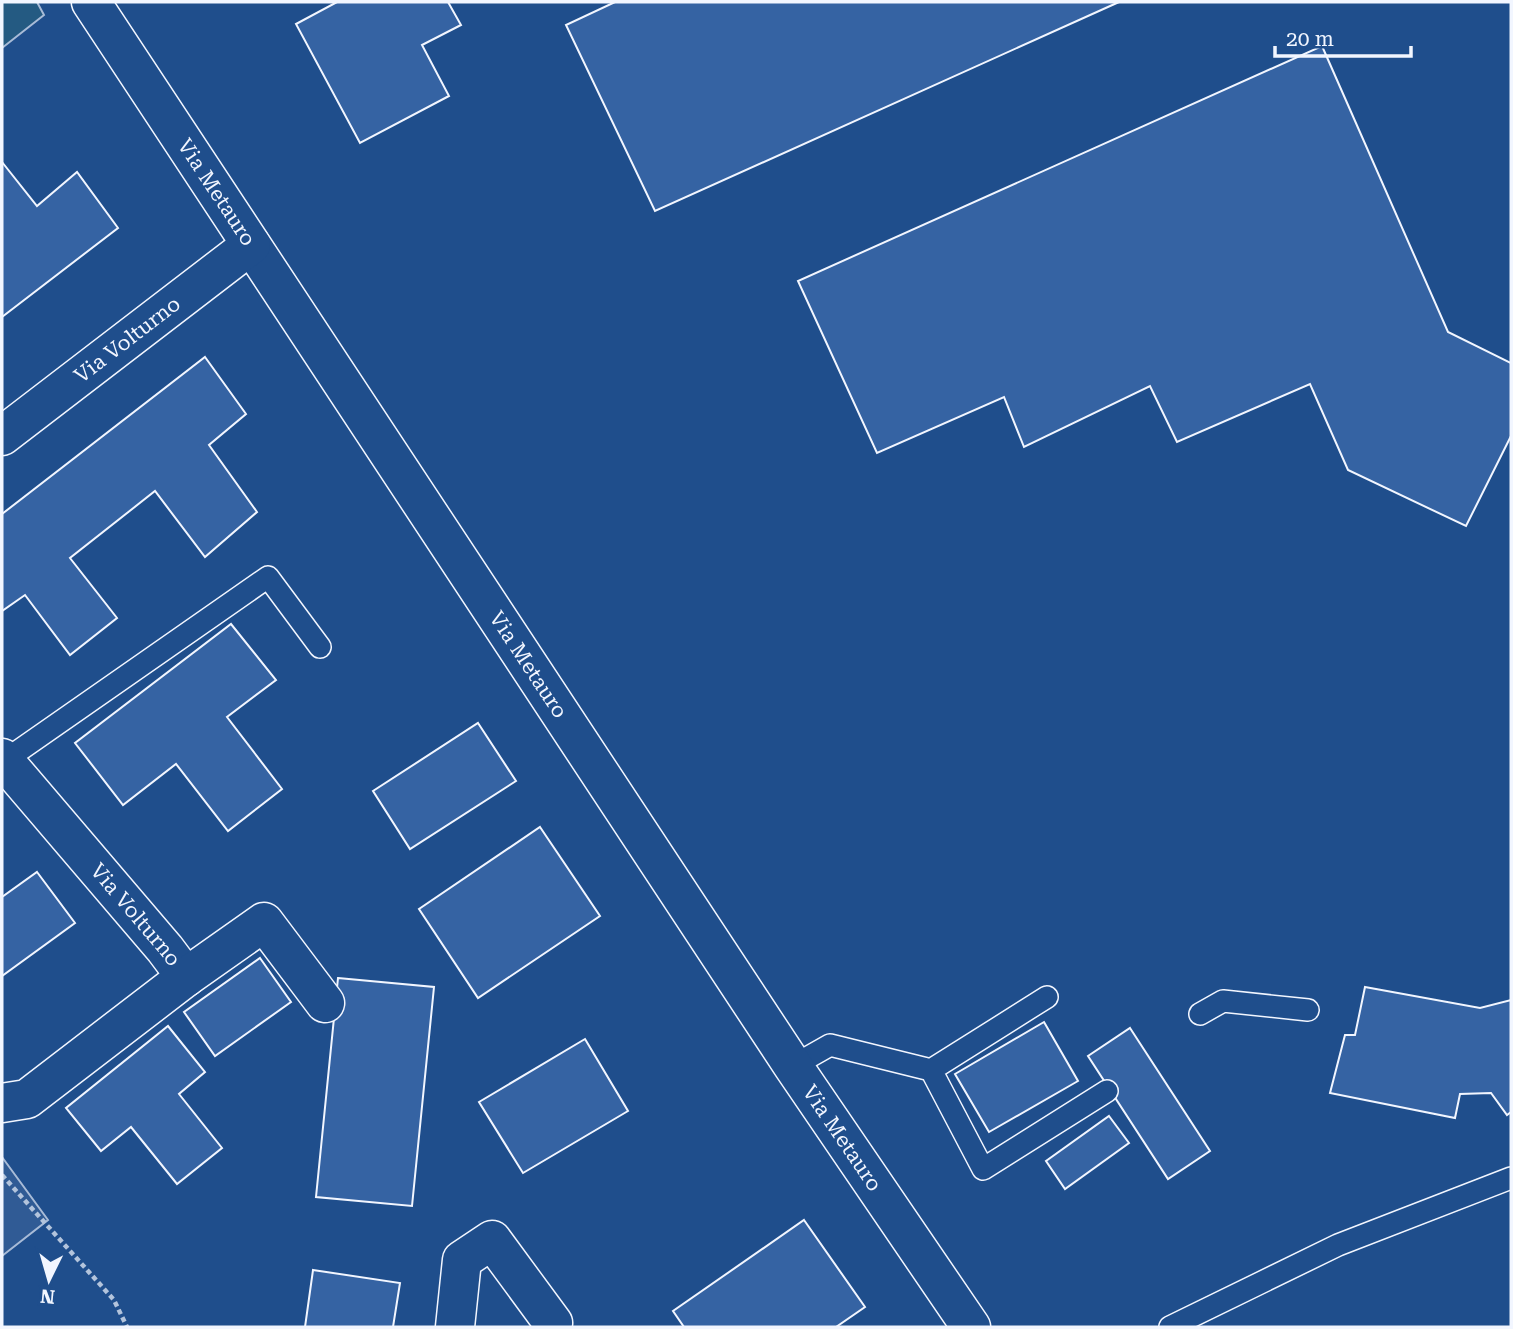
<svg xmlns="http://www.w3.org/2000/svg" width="1513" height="1329" font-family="'Roboto Serif',serif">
  <rect width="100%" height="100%" fill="#1f4e8c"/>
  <path fill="#245a82" stroke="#a8bbd7" stroke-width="2" d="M2,2H37L44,15L2,48Z"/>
  <path fill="#305b95" stroke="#a8bbd7" stroke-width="2" d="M2,1157L48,1220L2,1256Z"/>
  <path fill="#3563a3" stroke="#f2f6ff" stroke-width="2" d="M337,2H448L461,25L422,45L449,96L360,143L296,24Z
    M615,2H1119L655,211L566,25Z
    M1322,46L1448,332L1511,363V436L1466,526L1348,470L1310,384L1177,442L1150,386L1024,447L1004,397L877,453L798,281Z
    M2,162L37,206L77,172L118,228L2,317Z
    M205,357L246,414L209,445L257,512L205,557L155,491L70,558L117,618L70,655L25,595L2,611V514Z
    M231,624L276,680L227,717L282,789L228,831L176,764L123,805L75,743Z
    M478,723L516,781L410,849L373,791Z
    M540,827L600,916L478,998L419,909Z
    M37,872L75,923L2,976V897Z
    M260,958L291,1002L215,1056L184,1012Z
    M338,978L434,987L412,1206L316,1197Z
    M1365,987L1480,1008L1511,1000V1112L1507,1115L1491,1093L1460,1094L1455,1118L1330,1093L1345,1035H1355Z
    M1044,1022L1078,1081L989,1132L955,1074Z
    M168,1026L205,1072L179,1094L222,1148L177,1184L131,1127L101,1151L66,1108Z
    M1130,1028L1210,1151L1168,1179L1088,1056Z
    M585,1039L628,1111L523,1173L479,1102Z
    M1109,1116L1129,1143L1065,1189L1046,1161Z
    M804,1220L865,1307L836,1327H684L673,1311Z
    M313,1270L400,1283L393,1327H305Z"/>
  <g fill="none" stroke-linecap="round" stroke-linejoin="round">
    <defs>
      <path id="service" d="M4,761L268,577L320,647
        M1200,1014L1223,1001L1308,1010
        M793,1066L830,1045L931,1070L983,1169L1107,1091
        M931,1070L1047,997
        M1170,1327L1338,1245L1511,1178"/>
      <g id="minor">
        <path id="s1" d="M91,2L793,1066L971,1327"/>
        <path id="s2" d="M2,436L251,245"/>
        <path id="s3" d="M2,758L165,949L186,977"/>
        <path d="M2,1103L27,1099L186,977L264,922L325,1003"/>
        <path d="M455,1327L462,1260L492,1240L553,1323L552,1327"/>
      </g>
    </defs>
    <use href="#service" stroke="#f2f6ff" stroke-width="24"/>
    <use href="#minor" stroke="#f2f6ff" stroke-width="41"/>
    <path stroke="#b3c4dc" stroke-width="4.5" stroke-dasharray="5 3.5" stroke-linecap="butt" d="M2,1175L114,1300L127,1327"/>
    <use href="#service" stroke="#1f4e8c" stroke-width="21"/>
    <use href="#minor" stroke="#1f4e8c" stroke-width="38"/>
  </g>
  <g text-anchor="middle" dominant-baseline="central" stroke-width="5" stroke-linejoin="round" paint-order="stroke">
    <g font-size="21" fill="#f2f6ff" stroke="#1f4e8c">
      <text stroke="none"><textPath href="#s1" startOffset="228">Via Metauro</textPath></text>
      <text stroke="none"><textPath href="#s2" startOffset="158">Via Volturno</textPath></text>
      <text stroke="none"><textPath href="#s1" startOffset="794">Via Metauro</textPath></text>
      <text stroke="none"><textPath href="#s3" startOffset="206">Via Volturno</textPath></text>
      <text stroke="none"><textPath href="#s1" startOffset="1362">Via Metauro</textPath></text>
    </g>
  </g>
  <rect width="1513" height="1329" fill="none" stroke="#f2f6ff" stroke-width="7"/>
  <g transform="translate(49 1280) rotate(185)" stroke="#1f4e8c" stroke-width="5" paint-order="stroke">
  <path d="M0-5L12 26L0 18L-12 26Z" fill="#f2f6ff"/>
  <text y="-10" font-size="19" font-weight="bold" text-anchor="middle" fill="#f2f6ff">N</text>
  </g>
  <path d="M1275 46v10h136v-10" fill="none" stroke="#f2f6ff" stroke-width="3.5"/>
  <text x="1286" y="46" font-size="21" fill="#f2f6ff" stroke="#1f4e8c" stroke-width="5" paint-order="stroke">20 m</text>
</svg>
